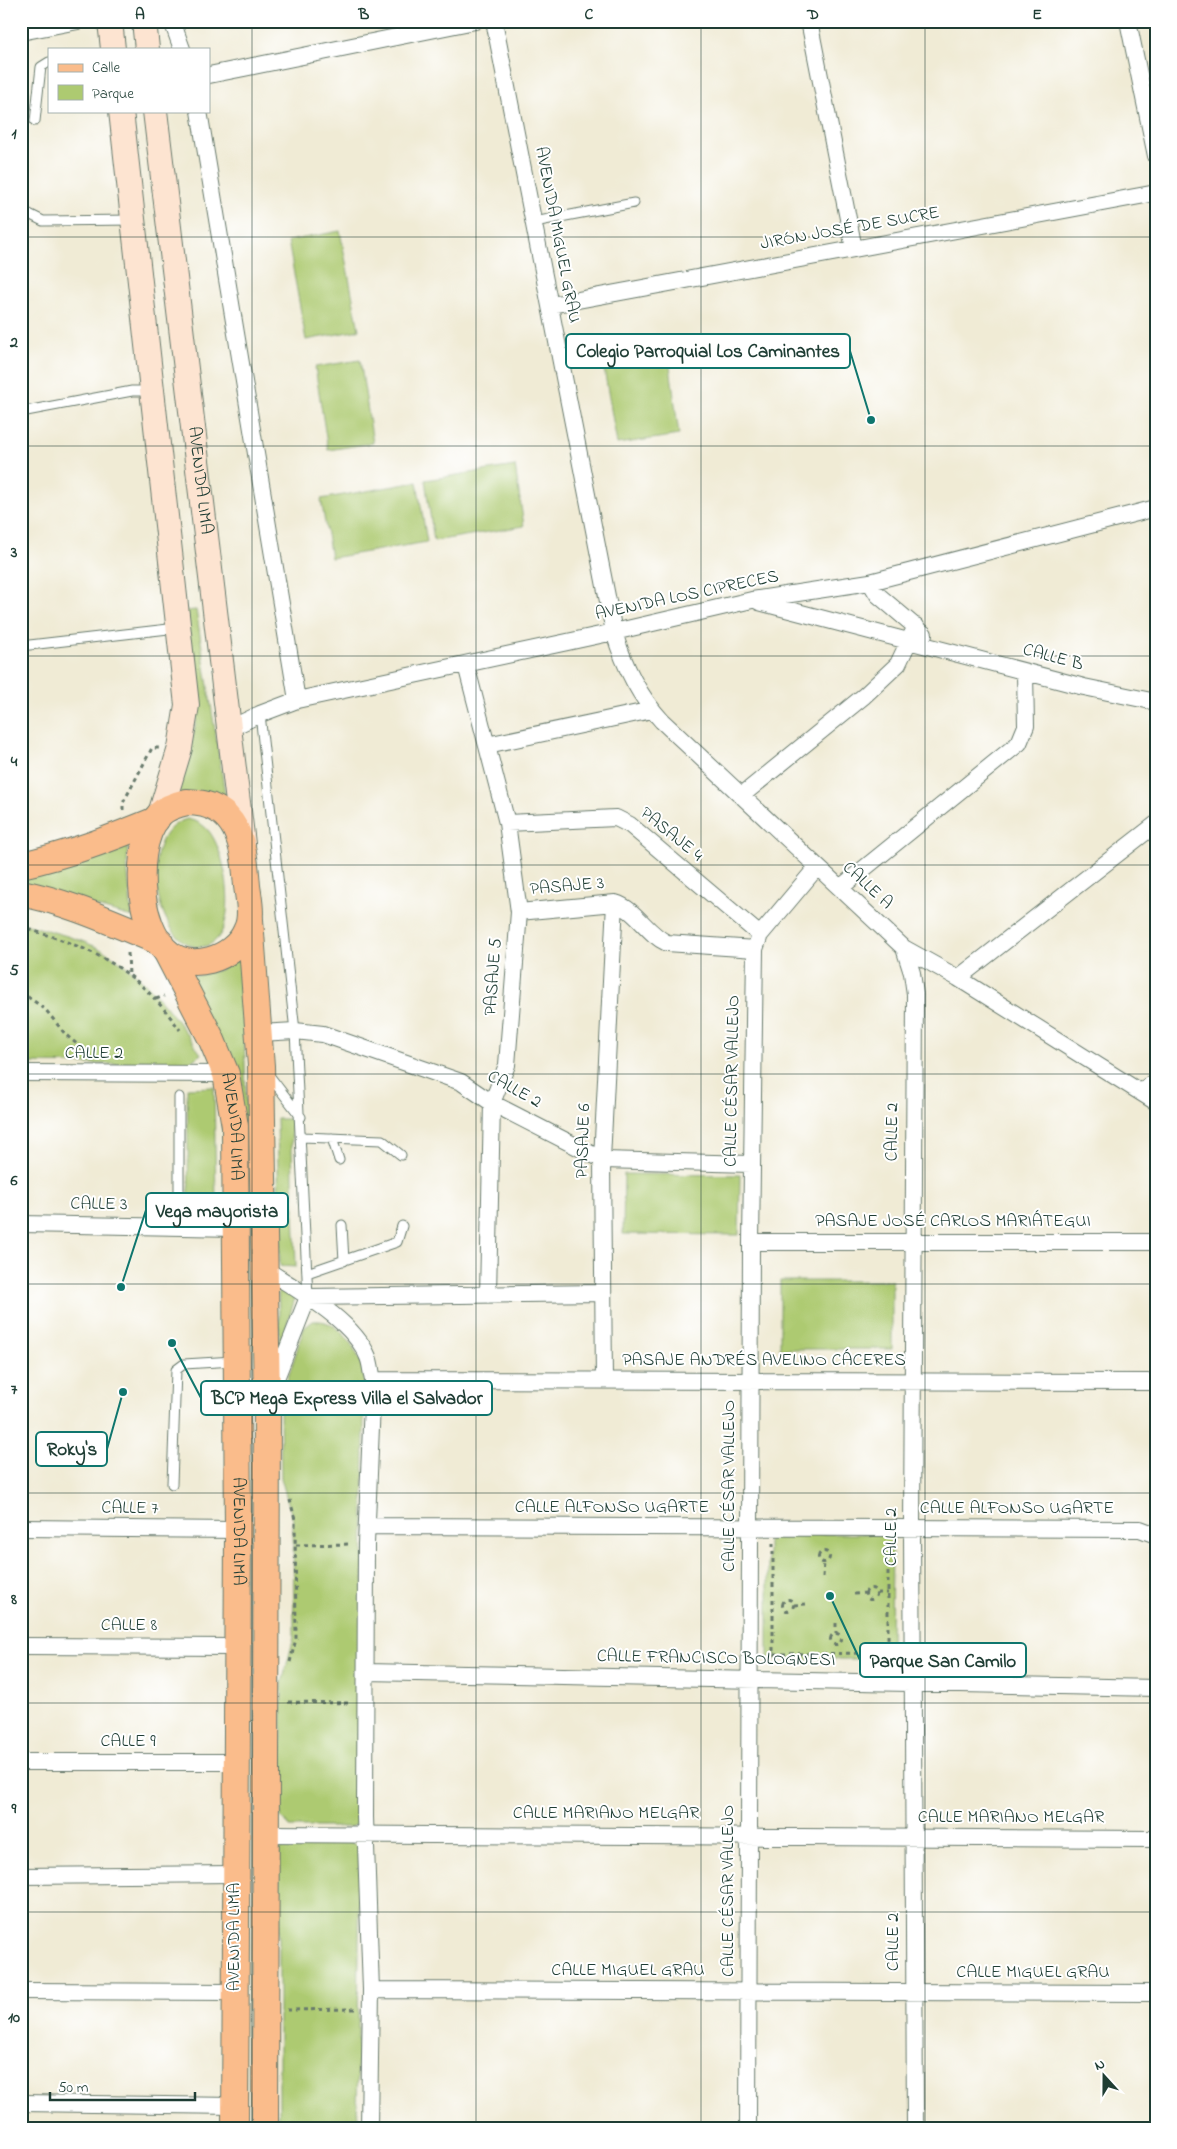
<svg xmlns="http://www.w3.org/2000/svg" width="1177" height="2149" font-family="'Indie Flower',sans-serif">
  <rect width="100%" height="100%" fill="#fff"/>
  <filter id="ink" filterUnits="userSpaceOnUse"><feTurbulence type="fractalNoise" baseFrequency=".02" numOctaves="2"/><feDisplacementMap in="SourceGraphic" scale="10" xChannelSelector="R" yChannelSelector="G"/><feConvolveMatrix kernelMatrix="1 2 1 2 8 2 1 2 1" color-interpolation-filters="sRGB"/></filter>
  <filter id="wash" filterUnits="userSpaceOnUse"><feTurbulence type="fractalNoise" baseFrequency=".0096" numOctaves="4" result="noise"/><feDisplacementMap in="SourceGraphic" scale="20" xChannelSelector="R" yChannelSelector="G"/><feGaussianBlur stdDeviation="1.12" result="paint"/><feColorMatrix in="noise" values="0 0 0 0 0 0 0 0 0 0 0 0 0 0 0 0 0 1.4 0 .05"/><feComposite in="paint" operator="in"/></filter>
  <g filter="url(#wash)">
    <rect width="100%" height="100%" fill="#f0ebd5"/>
    <path fill="#adca71" stroke="#668452" d="M340,231L359,330L306,340L288,241Z
      M668,351L679,435L617,444L603,363Z
      M360,360L373,443L328,450L315,367Z
      M515,466L524,526L434,541L425,480Z
      M417,482L427,542L331,558L321,499Z
      M196,610L226,800L179,794L177,786L187,764L197,717L185,611Z
      M187,819C196,821 201,823 207,829C228,850 244,947 198,947C158,946 132,834 187,819Z
      M128,844L127,865L132,917L21,885V875Z
      M21,923C45,930 72,936 94,946C140,967 173,1014 201,1054L186,1065L21,1063Z
      M242,956L247,1136L192,977L219,970Z
      M214,1087L216,1205L189,1206L187,1088Z
      M277,1119H291L296,1267L280,1266Z
      M624,1174L740,1175L739,1235L623,1234Z
      M780,1281H892V1349H780Z
      M278,1283L296,1295L280,1347Z
      M313,1321C340,1318 358,1351 364,1372L363,1817L355,1825L350,1827H290L281,1817L282,1683L294,1637L293,1520L281,1478L280,1403L304,1328Z
      M768,1534H892L891,1659H768Z
      M349,1841L357,1846L360,1852L357,2127L279,2128V1850L288,1843Z"/>
  </g>
  <g filter="url(#ink)">
    <g fill="none" stroke-linecap="round" stroke-linejoin="round">
      <defs>
        <path id="service" d="M35,121L41,67L49,62
          M21,210L43,221L133,220
          M534,222L634,203
          M21,412L132,391H152
          M21,646L177,628
          M260,714L295,1031L308,1297
          M268,1074L301,1117
          M302,1137L382,1140L401,1155
          M332,1138L339,1160
          M342,1225L344,1261
          M179,1226V1097
          M307,1273L397,1242L402,1226
          M172,1484L176,1370L184,1364L234,1361"/>
        <path id="minor" d="M172,21L182,49
          M494,21L614,632C624,666 638,695 662,721L904,948L958,978L1156,1102
          M809,21L854,249
          M1128,21L1156,156
          M21,32L78,21
          M209,75L475,21
          M199,111L297,700
          M551,305L1156,193
          M870,582L878,595L924,634
          M759,602L1084,687L1156,702
          M466,665L507,823L519,912L507,1065L492,1103L488,1295
          M229,729L260,714L297,700L614,632L752,600L870,582L1156,508
          M487,745L652,710
          M741,796L864,696L898,664L916,626
          M507,823L616,818L630,825L760,935
          M840,888L1019,743L1026,726L1025,672
          M519,912L615,903C636,909 647,934 667,943L755,949
          M904,948L912,973L915,994L912,1529L915,2128
          M958,978L1156,824
          M260,1033L295,1031L323,1034L461,1082L492,1103L603,1160L751,1164
          M21,1073L226,1074
          M1142,1093L1156,1079
          M21,1224L237,1228
          M751,1242H1156
          M265,1269C297,1290 353,1320 368,1357C371,1364 371,1373 373,1380L366,1544L365,1817L371,1990L369,2128
          M308,1297L603,1293
          M373,1380L1156,1382
          M604,1381L602,1159L615,903
          M271,1391L308,1297
          M367,1526L1140,1529L1156,1535
          M21,1528L238,1530
          M21,1646L237,1647
          M366,1672L1156,1688
          M21,1762H235
          M266,1834L1156,1839
          M21,1876L235,1874
          M371,1990L1156,1993
          M21,1991L235,1992
          M21,2103L235,2106
          M748,2128L751,1242L755,949L760,935L817,867"/>
        <g id="secondary">
          <path d="M110,21L113,49"/>
          <path d="M144,21L147,49"/>
          <path d="M121,111L187,705L180,748L160,814"/>
          <path id="s1" d="M155,111L243,844"/>
        </g>
        <g id="primary">
          <path d="M187,802C239,803 244,845 247,886C249,901 253,918 246,931C234,959 189,974 165,950C153,938 145,915 143,898C140,872 141,835 160,814C167,807 178,804 187,802Z"/>
          <path d="M21,865C68,855 112,838 156,820"/>
          <path d="M21,893C69,902 115,924 160,942"/>
          <path d="M250,920L261,1066L267,1400L265,2128"/>
          <path id="s2" d="M166,951L211,1038L226,1074L235,1126L238,1530L235,2128"/>
        </g>
      </defs>
      <use href="#service" stroke="#687a6c" stroke-width="11"/>
      <use href="#minor" stroke="#687a6c" stroke-width="18"/>
      <use href="#secondary" stroke="#687a6c" stroke-width="26"/>
      <use href="#primary" stroke="#687a6c" stroke-width="28"/>
      <path stroke="#687a6c" stroke-width="3" stroke-dasharray="4 4" stroke-linecap="butt" d="M123,810V803L152,748H159
        M21,927C95,949 134,966 180,1030
        M128,953L129,975
        M21,992L45,1009L66,1035L90,1055
        M156,999L164,996
        M773,1543V1654L888,1653V1545
        M296,1545L351,1544
        M818.5 1557a5.5 5.5 0 1 1 11 0a5.5 5.5 0 1 1-11 0Z
        M823,1577L824,1562
        M865.5 1594a5.5 5.5 0 1 1 11 0a5.5 5.5 0 1 1-11 0Z
        M877,1593H888
        M854,1594L865,1593
        M782.5 1605a5.5 5.5 0 1 1 11 0a5.5 5.5 0 1 1-11 0Z
        M794,1605L806,1604
        M836,1623V1633
        M830.5 1639a5.5 5.5 0 1 1 11 0a5.5 5.5 0 1 1-11 0Z
        M888,1653L896,1662
        M290,1662L296,1639L295,1519L290,1500
        M288,1702L349,1703
        M287,2010L355,2009"/>
      <use href="#service" stroke="#fff" stroke-width="9"/>
      <use href="#minor" stroke="#fff" stroke-width="16"/>
      <use href="#secondary" stroke="#fde4d1" stroke-width="24"/>
      <use href="#primary" stroke="#fabc8b" stroke-width="26"/>
    </g>
  </g>
  <path fill="none" stroke="#1f3d34" stroke-width="1" stroke-opacity="0.55" d="M252,21V2128M476,21V2128M701,21V2128M925,21V2128M21,237H1156M21,446H1156M21,656H1156M21,865H1156M21,1074H1156M21,1284H1156M21,1493H1156M21,1703H1156M21,1912H1156"/>
  <g text-anchor="middle" dominant-baseline="central" stroke-width="4" stroke-linejoin="round" paint-order="stroke">
    <g font-size="18" fill="#1f3d34" stroke="#fff">
      <text transform="translate(850 229) rotate(-10)">JIRÓN JOSÉ DE SUCRE</text>
      <text transform="translate(557 235) rotate(79)">AVENIDA MIGUEL GRAU</text>
      <text stroke="none"><textPath href="#s1" startOffset="372">AVENIDA LIMA</textPath></text>
      <text transform="translate(687 596) rotate(-12)">AVENIDA LOS CIPRECES</text>
      <text transform="translate(1053 658) rotate(15)">CALLE B</text>
      <text transform="translate(671 835) rotate(39)">PASAJE 4</text>
      <text transform="translate(867 886) rotate(43)">CALLE A</text>
      <text transform="translate(567 887) rotate(-5)">PASAJE 3</text>
      <text transform="translate(494 977) rotate(-86)">PASAJE 5</text>
      <text x="94" y="1054">CALLE 2</text>
      <text transform="translate(733 1081) rotate(-89)">CALLE CÉSAR VALLEJO</text>
      <text transform="translate(514 1090) rotate(29)">CALLE 2</text>
      <text stroke="none"><textPath href="#s2" startOffset="190">AVENIDA LIMA</textPath></text>
      <text transform="translate(893 1132) rotate(-89)">CALLE 2</text>
      <text transform="translate(584 1141) rotate(-88)">PASAJE 6</text>
      <text transform="translate(99 1205) rotate(1)">CALLE 3</text>
      <text x="953" y="1222">PASAJE JOSÉ CARLOS MARIÁTEGUI</text>
      <text x="764" y="1361">PASAJE ANDRÉS AVELINO CÁCERES</text>
      <text transform="translate(730 1486) rotate(-90)">CALLE CÉSAR VALLEJO</text>
      <text x="612" y="1508">CALLE ALFONSO UGARTE</text>
      <text transform="translate(130 1509) rotate(1)">CALLE 7</text>
      <text x="1017" y="1509">CALLE ALFONSO UGARTE</text>
      <text stroke="none"><textPath href="#s2" startOffset="595">AVENIDA LIMA</textPath></text>
      <text transform="translate(892 1537) rotate(-90)">CALLE 2</text>
      <text x="129" y="1626">CALLE 8</text>
      <text transform="translate(716 1659) rotate(1)">CALLE FRANCISCO BOLOGNESI</text>
      <text x="128" y="1742">CALLE 9</text>
      <text x="606" y="1814">CALLE MARIANO MELGAR</text>
      <text x="1011" y="1818">CALLE MARIANO MELGAR</text>
      <text transform="translate(729 1891) rotate(-90)">CALLE CÉSAR VALLEJO</text>
      <text transform="translate(235 1937) rotate(-90)">AVENIDA LIMA</text>
      <text transform="translate(894 1942) rotate(-90)">CALLE 2</text>
      <text x="628" y="1971">CALLE MIGUEL GRAU</text>
      <text x="1033" y="1973">CALLE MIGUEL GRAU</text>
    </g>
  </g>
  <path fill="none" stroke="#0f766e" stroke-width="2" d="M871 420L850 351M121 1287L146 1210M172 1343L201 1398M123 1392L107 1449M830 1596L860 1660"/>
  <g fill="#0f766e" stroke="#fff" stroke-width="2">
    <circle cx="871" cy="420" r="5"/>
    <circle cx="121" cy="1287" r="5"/>
    <circle cx="172" cy="1343" r="5"/>
    <circle cx="123" cy="1392" r="5"/>
    <circle cx="830" cy="1596" r="5"/>
  </g>
  <g fill="#fff" stroke="#0f766e" stroke-width="2">
    <rect x="566" y="334" width="284" height="34" rx="5"/>
    <rect x="146" y="1193" width="142" height="34" rx="5"/>
    <rect x="201" y="1381" width="291" height="34" rx="5"/>
    <rect x="36" y="1432" width="71" height="34" rx="5"/>
    <rect x="860" y="1643" width="166" height="34" rx="5"/>
  </g>
  <g font-size="19" text-anchor="middle" font-weight="bold" fill="#1f3d34">
    <text x="708" y="357">Colegio Parroquial Los Caminantes</text>
    <text x="217" y="1217">Vega mayorista</text>
    <text x="347" y="1404">BCP Mega Express Villa el Salvador</text>
    <text x="72" y="1455">Roky's</text>
    <text x="943" y="1667">Parque San Camilo</text>
  </g>
  <rect width="1177" height="2149" fill="none" stroke="#fff" stroke-width="55"/>
  <rect x="48" y="48" width="162" height="65" fill="#ffffff" stroke="#a5b1ae"/>
  <rect x="58" y="64" width="25" height="8" fill="#fabc8b" stroke="#a5b1ae"/>
  <text x="92" y="72" font-size="15" fill="#1f3d34">Calle</text>
  <rect x="58" y="85" width="25" height="15" fill="#adca71" stroke="#a5b1ae"/>
  <text x="92" y="98" font-size="15" fill="#1f3d34">Parque</text>
  <g transform="translate(1104 2076) rotate(339)" stroke="#ffffff" stroke-width="4" paint-order="stroke">
  <path d="M0-4L9 19L0 12L-9 19Z" fill="#1f3d34"/>
  <text y="-8" font-size="14" font-weight="bold" text-anchor="middle" fill="#1f3d34">N</text>
  </g>
  <path d="M50 2092v8h145v-8" fill="none" stroke="#1f3d34" stroke-width="2.5"/>
  <text x="58" y="2092" font-size="15" fill="#1f3d34" stroke="#ffffff" stroke-width="4" paint-order="stroke">50 m</text>
  <rect x="28" y="28" width="1122" height="2094" fill="none" stroke="#1f3d34" stroke-width="2"/>
  <g font-size="16" text-anchor="middle" font-weight="bold" fill="#1f3d34">
    <text x="140" y="19">A</text>
    <text x="364" y="19">B</text>
    <text x="589" y="19">C</text>
    <text x="813" y="19">D</text>
    <text x="1037" y="19">E</text>
    <text x="14" y="138">1</text>
    <text x="14" y="347">2</text>
    <text x="14" y="557">3</text>
    <text x="14" y="766">4</text>
    <text x="14" y="975">5</text>
    <text x="14" y="1185">6</text>
    <text x="14" y="1394">7</text>
    <text x="14" y="1604">8</text>
    <text x="14" y="1813">9</text>
    <text x="14" y="2022">10</text>
  </g>
</svg>
